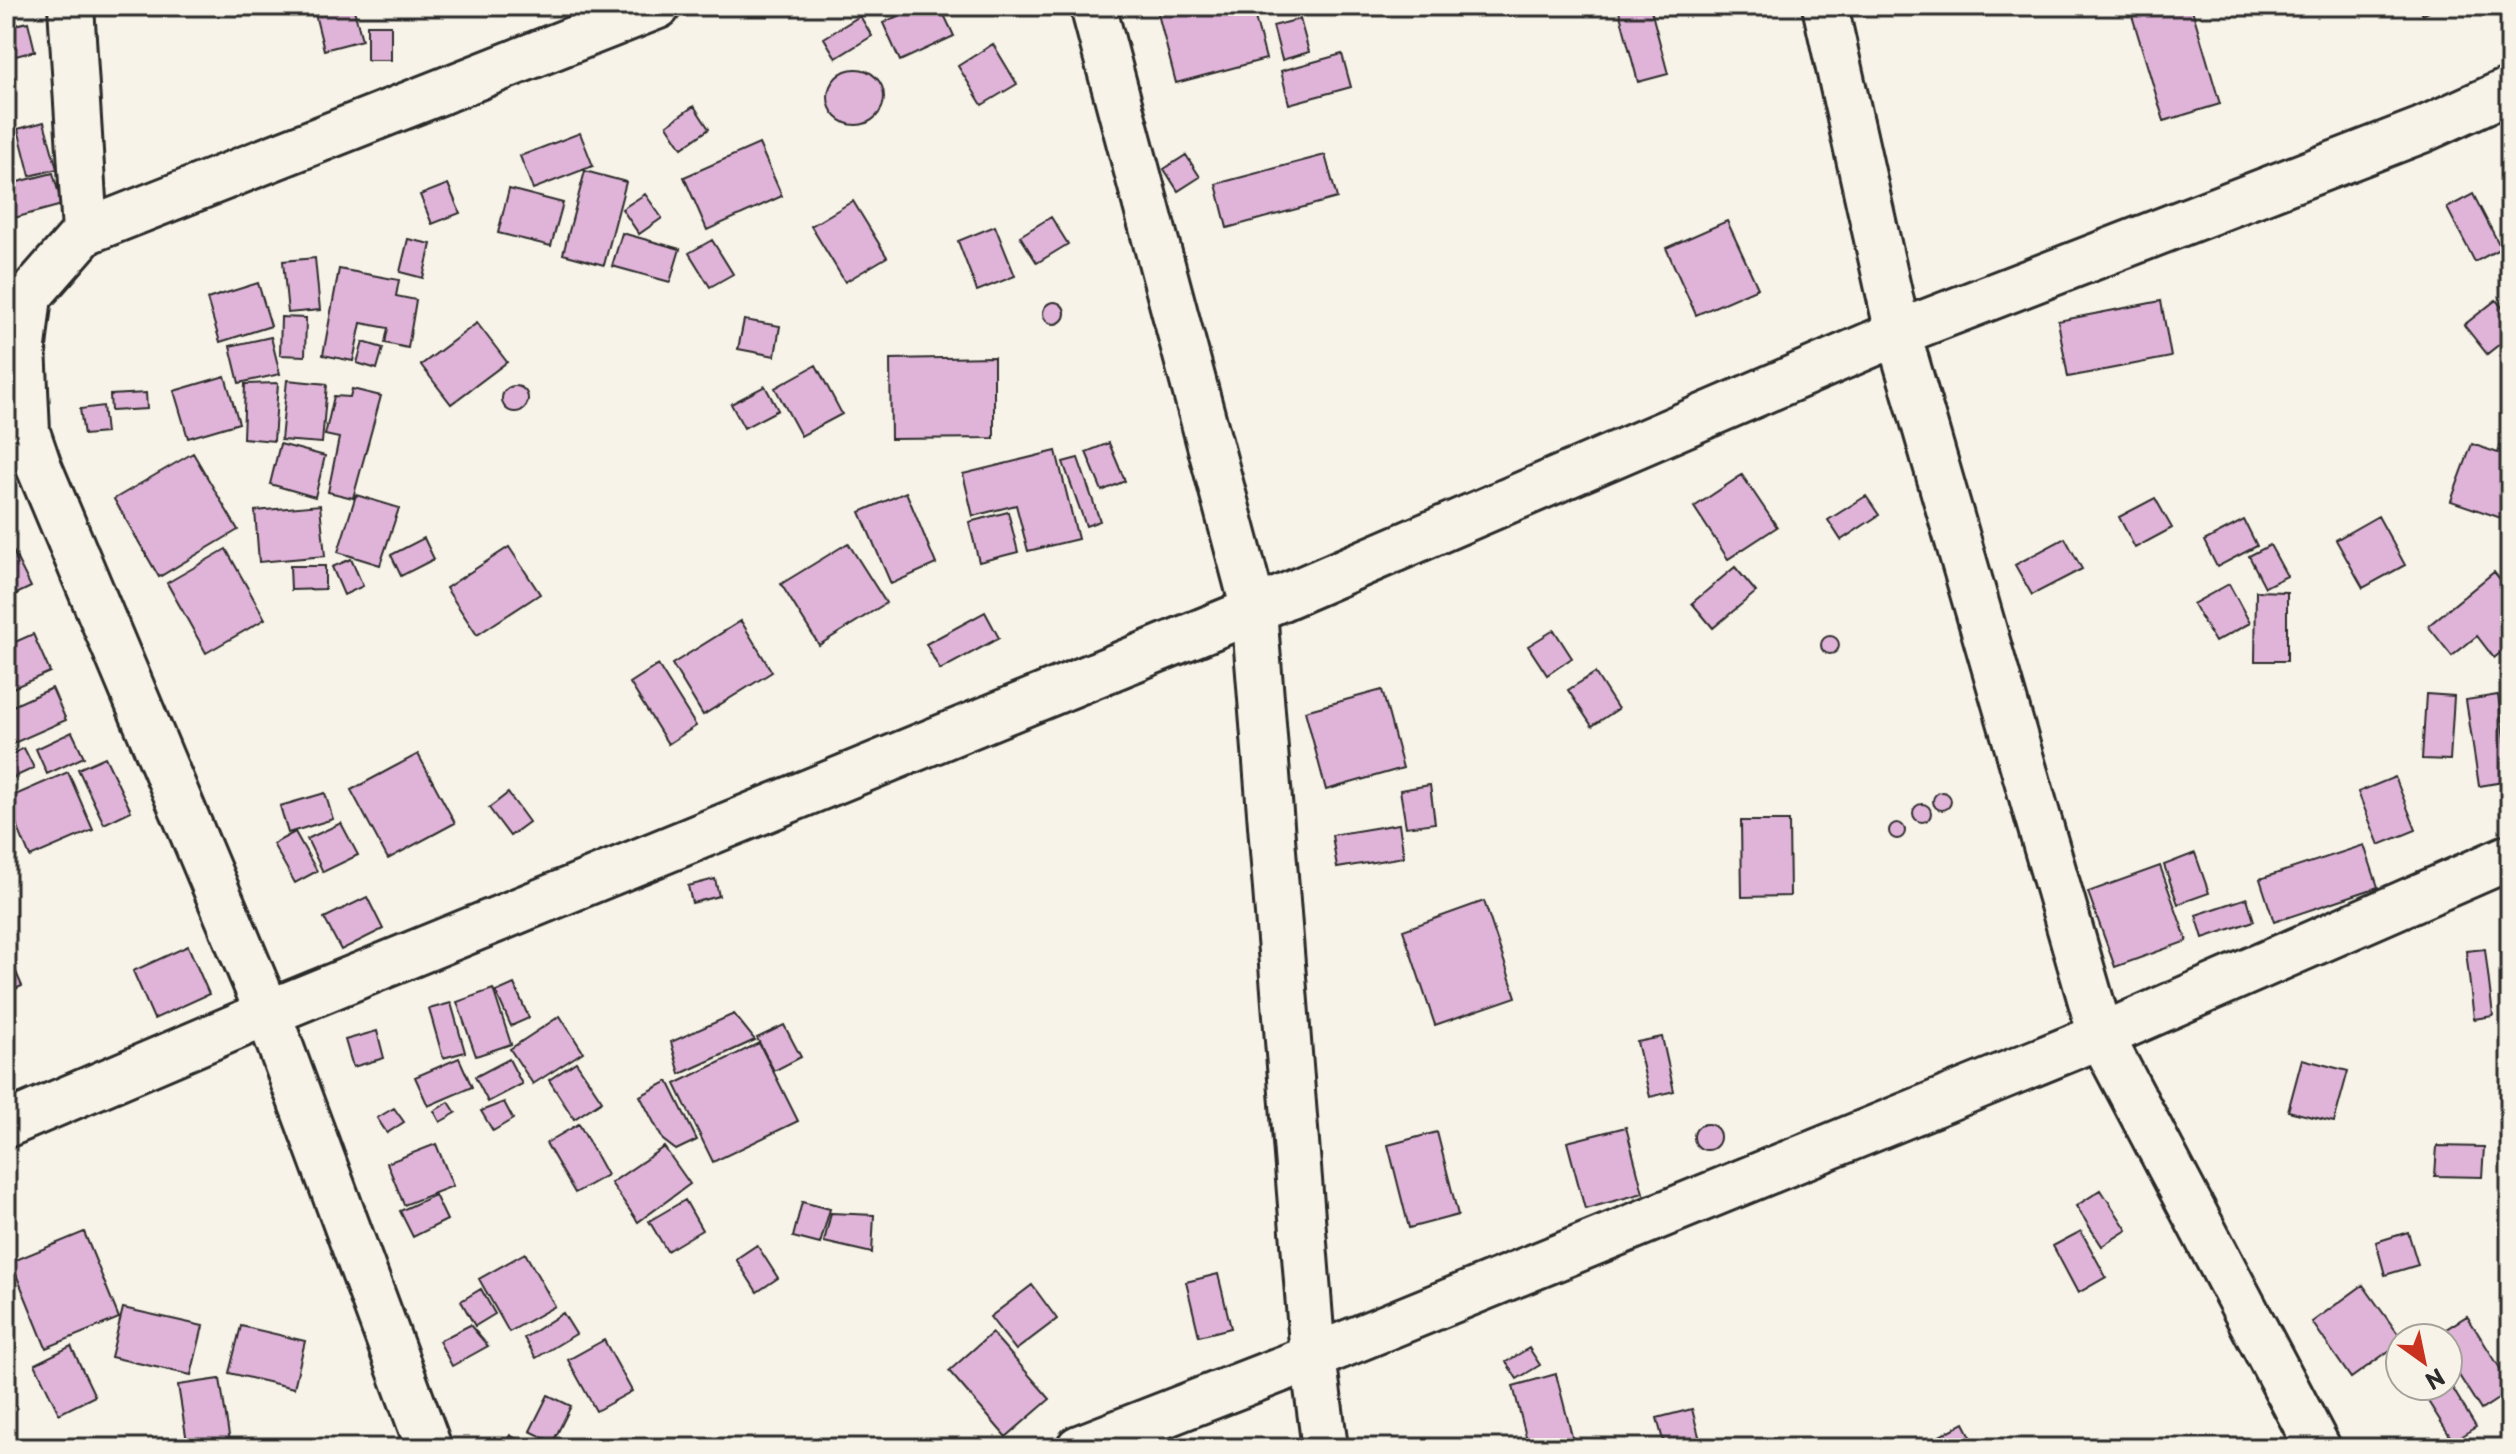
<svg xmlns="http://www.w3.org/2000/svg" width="2516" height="1454" font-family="'Playpen Sans',sans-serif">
  <rect width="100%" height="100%" fill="#f7f3e8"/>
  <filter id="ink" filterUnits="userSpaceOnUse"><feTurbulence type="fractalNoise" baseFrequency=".0125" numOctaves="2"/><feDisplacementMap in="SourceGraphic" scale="16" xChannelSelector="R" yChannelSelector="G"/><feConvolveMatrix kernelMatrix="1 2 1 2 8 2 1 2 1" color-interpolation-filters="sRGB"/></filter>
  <g filter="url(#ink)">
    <path fill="#e0b4d9" stroke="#2b2b2b" stroke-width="2" d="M313,6H353L362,40L324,50Z
      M918,6H940L954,36L900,61L883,23Z
      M1156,6H1252L1266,59L1176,83Z
      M1636,6H1650L1668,74L1638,82L1619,11Z
      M2140,6H2191L2220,104L2164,121L2130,9Z
      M2418,6H2440L2423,15Z
      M860,16L872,36L836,58L824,38Z
      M1300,19L1309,52L1282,60L1273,26Z
      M28,22L35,51L8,58L6,27Z
      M367,25H391V60H367Z
      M993,44L1017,84L982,105L958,66Z
      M1342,54L1351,87L1289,104L1281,71Z
      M828 97a28 28 0 1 1 56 0a28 28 0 1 1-56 0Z
      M694,106L709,129L682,148L667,125Z
      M44,122L57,169L30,176L18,129Z
      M580,133L593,166L533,189L520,156Z
      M759,144L782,196L707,230L684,177Z
      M1186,155L1200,177L1178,191L1164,169Z
      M1325,155L1337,198L1227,228L1216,184Z
      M585,171L626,182L604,265L563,254Z
      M53,173L62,205L14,218L6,185Z
      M448,184L460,213L432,224L420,195Z
      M509,189L563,203L551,246L498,233Z
      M645,194L662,218L639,234L622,209Z
      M2473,194L2501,248L2475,262L2447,208Z
      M853,201L887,257L845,282L811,226Z
      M1051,217L1068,244L1037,263L1020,236Z
      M1727,221L1758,288L1696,315L1666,248Z
      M995,226L1015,276L977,291L958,241Z
      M622,233L680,249L670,282L612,266Z
      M408,239L431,244L423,278L400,272Z
      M712,240L733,274L710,287L689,253Z
      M315,258L320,310L288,313L283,261Z
      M339,269L399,280L396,296L416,300L408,348L385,343L388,328L361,323L353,361L323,355Z
      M258,283L271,326L220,342L207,299Z
      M2496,300L2510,317V336L2487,354L2464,325Z
      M2161,301L2171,357L2068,377L2058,321Z
      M1043 313a11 11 0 1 1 22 0a11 11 0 1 1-22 0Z
      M281,317L306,318L305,356L280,355Z
      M744,320L780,326L775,356L738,349Z
      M477,323L507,362L451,404L421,365Z
      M271,337L280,374L239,383L230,346Z
      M363,342L383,348L377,369L357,363Z
      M994,357V438L891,439L890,359Z
      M816,365L842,414L801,436L775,388Z
      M225,376L239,423L188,438L174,391Z
      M287,380L327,384L322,443L281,440Z
      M278,383L274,441L243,438L245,384Z
      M765,386L778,410L744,428L731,404Z
      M502 399a13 13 0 1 1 26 0a13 13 0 1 1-26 0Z
      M352,389L381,396L353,498L328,492L339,438L325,435L334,396L350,397Z
      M146,393L147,409L111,411L110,395Z
      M103,406L106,433L84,435L80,409Z
      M2510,419V503L2504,519L2451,501L2472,444L2498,453Z
      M1109,443L1125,481L1102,491L1086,452Z
      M280,444L325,456L315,497L270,484Z
      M1056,451L1078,539L1028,551L1016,505L973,516L963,474Z
      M193,453L238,530L159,577L114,499Z
      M1078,458L1100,521L1086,526L1063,462Z
      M1742,475L1777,527L1728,559L1694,507Z
      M906,492L936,564L891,584L860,512Z
      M356,495L399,508L380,565L338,552Z
      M1866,496L1879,515L1841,540L1828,520Z
      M2155,498L2172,528L2135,548L2119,517Z
      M320,505L325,556L259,562L255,511Z
      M1008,512L1018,552L979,562L969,522Z
      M2378,516L2405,565L2363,588L2336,540Z
      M2244,520L2257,546L2217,567L2204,541Z
      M424,538L434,559L401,576L391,555Z
      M2065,538L2082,569L2032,595L2015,565Z
      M848,543L886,603L819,645L781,584Z
      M2270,545L2287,576L2265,587L2249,556Z
      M509,547L540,594L477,635L446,588Z
      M12,549L31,587L6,599V552Z
      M226,549L265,619L206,653L167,583Z
      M351,559L363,586L344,595L332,567Z
      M290,566H325V589L291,590Z
      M1735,567L1756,592L1713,628L1692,603Z
      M2494,572L2510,592V645L2494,658L2477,636L2452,656L2428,626Z
      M2229,584L2250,623L2215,642L2193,604Z
      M2256,591L2287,592V661H2255Z
      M985,612L999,638L940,670L926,644Z
      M741,621L772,672L703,715L672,664Z
      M1554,630L1572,658L1547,675L1528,646Z
      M33,634L50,672L6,691V646Z
      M1821 645a9 9 0 1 1 18 0a9 9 0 1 1-18 0Z
      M658,665L696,726L668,744L630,683Z
      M1595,673L1618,709L1592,726L1568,690Z
      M52,688L66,720L14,743L6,726V709Z
      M1382,690L1403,768L1326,790L1305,711Z
      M2426,694L2454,696L2450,760L2422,759Z
      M2498,695L2510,781L2479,786L2466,700Z
      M72,732L84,757L47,774L36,749Z
      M24,748L34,768L6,781V757Z
      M418,754L455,823L388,859L351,790Z
      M105,757L131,811L104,824L78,769Z
      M68,772L93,830L30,857L6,799Z
      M2395,777L2416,830L2379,845L2358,792Z
      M1430,785L1435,823L1406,827L1400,790Z
      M1933 801a9 9 0 1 1 18 0a9 9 0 1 1-18 0Z
      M325,793L333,819L288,833L280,806Z
      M508,793L529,822L510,836L489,808Z
      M1913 813a9 9 0 1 1 18 0a9 9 0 1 1-18 0Z
      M1741,821H1789L1790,896L1742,897Z
      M1889 831a8 8 0 1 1 16 0a8 8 0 1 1-16 0Z
      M341,823L358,855L323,872L307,839Z
      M1399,824L1404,857L1337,868L1332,835Z
      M295,832L317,871L295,883L273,844Z
      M2364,845L2378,887L2274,922L2260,879Z
      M2195,853L2209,893L2178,904L2164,865Z
      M2160,866L2187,941L2115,967L2088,892Z
      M715,879L719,896L692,903L688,886Z
      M367,897L383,929L341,950L324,918Z
      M2247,898L2254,921L2203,938L2196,915Z
      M1484,901L1516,997L1435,1025L1403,930Z
      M188,946L209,994L154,1019L133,971Z
      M6,949L22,986L6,993Z
      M2485,949L2493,1016L2474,1019L2466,951Z
      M514,984L529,1018L511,1026L496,992Z
      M493,989L511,1044L476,1056L457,1002Z
      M451,1003L465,1052L443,1058L429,1009Z
      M734,1014L755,1040L680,1074L671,1042Z
      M560,1016L583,1052L533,1084L510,1049Z
      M784,1025L801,1057L774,1071L757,1038Z
      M377,1031L384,1058L353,1067L345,1040Z
      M1662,1037L1674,1091L1650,1097L1637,1042Z
      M759,1043L798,1121L713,1162L675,1084Z
      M459,1058L472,1087L428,1106L415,1077Z
      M509,1059L522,1084L488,1102L475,1077Z
      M2302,1059L2348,1071L2334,1122L2288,1111Z
      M576,1062L602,1101L574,1119L549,1080Z
      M668,1081L697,1140L676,1150L663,1140L640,1096Z
      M449,1102L456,1113L440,1122L434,1111Z
      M504,1102L513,1119L493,1131L481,1111Z
      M394,1108L404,1122L387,1133L377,1118Z
      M1694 1137a13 13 0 1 1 26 0a13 13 0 1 1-26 0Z
      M579,1124L607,1175L575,1193L546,1143Z
      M1626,1127L1643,1193L1585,1209L1567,1142Z
      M1437,1132L1458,1215L1409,1228L1388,1145Z
      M436,1144L453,1186L404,1205L387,1163Z
      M2437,1146L2484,1147L2482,1177L2435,1176Z
      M664,1147L690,1184L638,1222L611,1183Z
      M2101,1190L2127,1230L2102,1246L2076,1206Z
      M435,1195L447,1220L413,1237L400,1211Z
      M685,1200L702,1230L667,1251L649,1221Z
      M802,1202L830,1209L820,1244L793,1237Z
      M831,1213L874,1215L872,1253L824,1242Z
      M2081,1231L2106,1277L2078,1293L2053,1246Z
      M84,1232L119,1318L46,1348L11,1262Z
      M2408,1232L2418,1265L2385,1275L2376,1242Z
      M757,1245L778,1278L757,1292L736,1259Z
      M525,1253L555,1306L509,1332L479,1279Z
      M1218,1274L1231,1328L1199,1336L1186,1282Z
      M1032,1285L1057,1319L1016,1350L990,1317Z
      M2363,1285L2401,1338L2400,1343L2351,1378L2312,1322Z
      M481,1289L495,1314L475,1326L461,1301Z
      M123,1308L203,1326L191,1375L111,1357Z
      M563,1313L576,1334L536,1358L524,1338Z
      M2467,1316L2510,1384V1391L2481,1410L2448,1358V1338L2435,1336Z
      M470,1325L488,1346L452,1366L439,1341Z
      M241,1326L305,1341L294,1388L229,1373Z
      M992,1333L1050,1399L1006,1437L949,1371Z
      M604,1340L632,1391L596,1411L568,1360Z
      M71,1346L95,1396L59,1414L35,1364Z
      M1529,1348L1540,1365L1517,1379L1506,1362Z
      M1556,1374L1575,1448H1529L1513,1386Z
      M220,1379L231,1448H188L178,1385Z
      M2450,1384L2476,1427L2453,1441L2426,1398Z
      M548,1395L571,1406L553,1442L530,1431Z
      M1692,1409L1702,1448H1665L1657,1418Z
      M1964,1423L1977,1448H1917Z
      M510,1435L532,1448H502Z"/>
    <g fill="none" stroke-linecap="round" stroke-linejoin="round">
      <defs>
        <path id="street" d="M71,6L85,232
          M1093,6L1254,610L1313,1357L1325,1448
          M1825,6L1898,333L2101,1036L2318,1448
          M29,296L23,346L27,432L39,467L268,1013L429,1448
          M6,304L29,296L85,232L658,6
          M6,1125L268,1013L1254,610L1898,333L2422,130L2510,90
          M1079,1448L1313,1357L2101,1036L2510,857"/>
      </defs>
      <use href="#street" stroke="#2b2b2b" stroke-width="50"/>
      <use href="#street" stroke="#f7f3e8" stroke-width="44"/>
    </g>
  </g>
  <rect width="2516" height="1454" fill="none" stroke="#f7f3e8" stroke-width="32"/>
  <rect x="16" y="16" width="2484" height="1422" fill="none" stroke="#2b2b2b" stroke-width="3" filter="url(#ink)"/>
  <g transform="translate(2424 1362) rotate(147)"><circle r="38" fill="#f7f3e8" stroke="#a5a39c" stroke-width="2"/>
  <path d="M0-6L14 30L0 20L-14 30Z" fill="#c8321e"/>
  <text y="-12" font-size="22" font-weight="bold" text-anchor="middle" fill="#2b2b2b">N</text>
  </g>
</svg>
